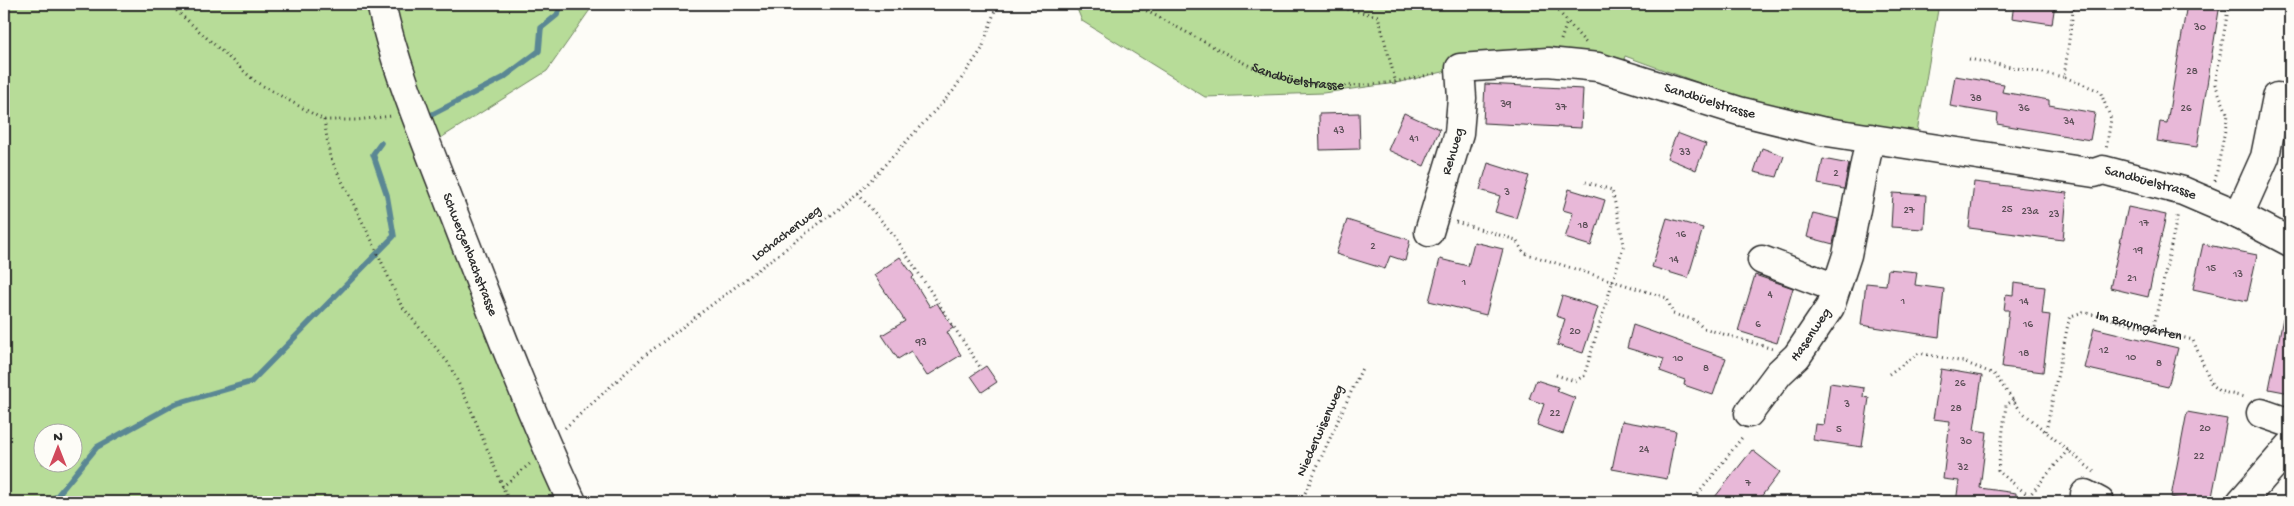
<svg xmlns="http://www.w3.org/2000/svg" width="2294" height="506" font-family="'Gochi Hand',sans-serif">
  <rect width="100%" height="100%" fill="#fdfcf7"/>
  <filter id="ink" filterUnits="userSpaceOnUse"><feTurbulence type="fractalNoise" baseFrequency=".02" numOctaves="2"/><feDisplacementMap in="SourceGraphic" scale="10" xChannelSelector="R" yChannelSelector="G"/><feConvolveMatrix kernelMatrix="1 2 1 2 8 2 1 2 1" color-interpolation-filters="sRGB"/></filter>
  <g filter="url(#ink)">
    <path fill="#b7dc98" stroke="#718462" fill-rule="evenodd" d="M4,4H594L547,71L428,146L573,502H4ZM42,434H72V464H42Z
      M1075,4H1939L1915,144L1749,101L1625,56L1620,74L1460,68L1396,83L1323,93L1205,97L1082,21Z"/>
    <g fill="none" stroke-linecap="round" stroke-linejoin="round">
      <path stroke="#5a8794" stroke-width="5.5" d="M431,115L503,78L539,51L541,28L557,15L562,4
        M52,502L97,447L175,404L251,382L394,236L387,195L373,154L381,143"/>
    </g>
    <path fill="#e8b8d8" stroke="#2b2b2b" d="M2014,4H2055L2052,24L2012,18Z
      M2187,4H2220L2197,147L2157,141L2160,122L2167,123Z
      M1955,76L2004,84L2002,92L2049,100V105L2095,113L2090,140L1997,124L1998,114L1950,106Z
      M1485,84L1583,89L1581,128L1483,123Z
      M1359,113L1360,149L1320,150L1319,114Z
      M1404,113L1440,129L1424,166L1388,150Z
      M1677,133L1706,144L1696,170L1667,158Z
      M1762,148L1784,156L1777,177L1754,172Z
      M1823,159L1849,164L1844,189L1818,184Z
      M1488,163L1529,176L1516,218L1495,212L1500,196L1480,190Z
      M1974,182L2067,193L2063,240L1969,228Z
      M1569,189L1605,200L1591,246L1565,238L1573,213L1563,210Z
      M1893,193L1926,195L1924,229L1891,227Z
      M2128,207L2166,215L2148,297L2110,288Z
      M1813,213L1838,219L1833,244L1807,237Z
      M1667,218L1703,228L1688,278L1652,267Z
      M1347,220L1410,240L1405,261L1390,256L1385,269L1336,254Z
      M1474,242L1503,249L1486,315L1429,301L1440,259L1468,266Z
      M2203,244L2257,255L2247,301L2193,289Z
      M900,257L914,276L912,278L930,307L937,303L953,328L947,332L961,355L927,376L911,351L898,359L882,335L905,321L874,275Z
      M1888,269L1917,272L1915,285L1944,289L1939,337L1861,325L1866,283L1886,285Z
      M1755,275L1793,288L1777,343L1738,331Z
      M2014,283L2045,287L2042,314L2050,315L2043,372L2002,367L2009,310H2004L2006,294L2013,295Z
      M1562,296L1598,307L1583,353L1557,345L1565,319L1556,316Z
      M2283,318L2290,319V393L2269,389Z
      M1633,325L1726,358L1713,395L1684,385L1685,380L1660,371L1664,359L1627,348Z
      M2094,328L2178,348L2168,387L2084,368Z
      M986,366L997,382L982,392L971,376Z
      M1941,369L1982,376L1974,430L1987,432L1980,488L2016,493V502H1956L1959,481L1943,479L1950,421L1933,419Z
      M1536,380L1558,387L1557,391L1575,398L1563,434L1537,425L1544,404L1529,399Z
      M1830,383L1864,388L1863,397L1869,398L1862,447L1813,440L1815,424L1824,425Z
      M2187,412L2227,419L2211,502H2195L2171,497Z
      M1622,421L1676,431L1667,479L1612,469Z
      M1752,450L1780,472L1757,502H1711Z"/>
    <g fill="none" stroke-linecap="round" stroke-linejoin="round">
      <defs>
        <g id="minor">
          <path id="s3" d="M381,4C396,72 425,138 450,204C489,304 527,405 572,502"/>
          <path d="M2239,215L2265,157L2277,97"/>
          <path id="s4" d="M1429,232L1459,133L1462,98L1460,68L1548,62L1598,67L1739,111L1821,131L2094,173L2103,170L2183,191L2239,215L2290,242"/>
          <path d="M1762,260L1836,288"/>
          <path id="s5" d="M1749,413L1779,373L1797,356L1830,307L1847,255L1870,138"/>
          <path d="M2261,413L2290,423"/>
          <path d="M2085,494L2100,502"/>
          <path d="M2241,502L2290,446"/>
        </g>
      </defs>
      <use href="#minor" stroke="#2b2b2b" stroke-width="31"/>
      <g stroke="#2b2b2b" stroke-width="3" stroke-dasharray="1 4" stroke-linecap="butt">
        <path d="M169,4L256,82L324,120H356L392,116"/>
        <path id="s1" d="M1133,4C1159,17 1184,31 1210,45C1232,57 1255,70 1279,77C1333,92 1384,86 1437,73"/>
        <path d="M1350,4L1348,9L1378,16L1396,83"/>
        <path d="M1552,4L1586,43"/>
        <path d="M2074,4L2064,77L2100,91L2111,119L2106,150"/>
        <path d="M1561,40L1567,22"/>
        <path d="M1969,59L2064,77"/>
        <path d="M324,120L330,157L373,243L401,305L449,364L469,405L509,502"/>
        <path d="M2215,181L2228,115L2215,84L2229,4"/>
        <path d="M858,194L893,234L980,367"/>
        <path d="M1456,222L1516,240L1524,253L1667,298L1673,314L1695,320L1703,328L1773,349"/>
        <path d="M2153,330L2178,213"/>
        <path d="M1889,374L1919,353L1964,362L1994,374L2021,411L2094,472"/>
        <path d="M1556,375L1575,381L1584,376L1624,244L1612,190L1586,182"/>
        <path d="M2014,400L2006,405L1998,471L2029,496L2068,450"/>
        <path d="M565,428L644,356L858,194L953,91L982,49L997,4"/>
        <path id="s2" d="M2046,431L2068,324L2071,316L2083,312L2193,340L2212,385L2219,391L2244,397"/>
        <path d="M502,487L531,463"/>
        <path d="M2122,495L2132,502"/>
        <path d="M1301,502L1362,368"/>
        <path d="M1692,502L1744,435"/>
        <path d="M2020,502L2029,496"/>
      </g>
      <use href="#minor" stroke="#fdfcf7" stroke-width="28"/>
    </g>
  </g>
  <g text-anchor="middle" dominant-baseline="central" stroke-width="4.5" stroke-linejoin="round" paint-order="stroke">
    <g font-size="11" fill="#5a4e56">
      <text x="2200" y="28">30</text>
      <text x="2192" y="72">28</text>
      <text x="1976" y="99">38</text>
      <text x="1506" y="105">39</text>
      <text x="1561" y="108">37</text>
      <text x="2024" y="109">36</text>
      <text x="2186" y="109">26</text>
      <text x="2069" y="122">34</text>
      <text x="1339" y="131">43</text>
      <text x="1414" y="139">41</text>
      <text x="1685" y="153">33</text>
      <text x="1836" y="174">2</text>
      <text x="1507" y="193">3</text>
      <text x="2007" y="210">25</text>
      <text x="1909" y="211">27</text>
      <text x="2030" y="212">23a</text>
      <text x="2054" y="215">23</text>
      <text x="2144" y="224">17</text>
      <text x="1583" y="226">18</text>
      <text x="1681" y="235">16</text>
      <text x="1373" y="247">2</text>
      <text x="2138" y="251">19</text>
      <text x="1674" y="260">14</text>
      <text x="2211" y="269">15</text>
      <text x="2238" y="275">13</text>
      <text x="2132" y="279">21</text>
      <text x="1464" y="283">1</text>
      <text x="1770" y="295">4</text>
      <text x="1903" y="302">1</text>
      <text x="2024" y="302">14</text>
      <text x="1758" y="325">6</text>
      <text x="2028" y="325">16</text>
      <text x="1575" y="332">20</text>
      <text x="921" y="343">93</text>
      <text x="2104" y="351">12</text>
      <text x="2024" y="354">18</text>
      <text x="2131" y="358">10</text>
      <text x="1678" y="359">10</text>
      <text x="2159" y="364">8</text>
      <text x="1706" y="369">8</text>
      <text x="1960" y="384">26</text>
      <text x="1847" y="405">3</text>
      <text x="1956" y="409">28</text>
      <text x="1555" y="414">22</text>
      <text x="2205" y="429">20</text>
      <text x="1839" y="430">5</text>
      <text x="1966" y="442">30</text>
      <text x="1644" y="450">24</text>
      <text x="2199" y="457">22</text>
      <text x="1963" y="468">32</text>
      <text x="1748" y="484">7</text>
    </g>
    <g font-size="14" fill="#2b2b2b" stroke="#fdfcf7">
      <text stroke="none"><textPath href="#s1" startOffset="182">Sandbüelstrasse</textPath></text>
      <text stroke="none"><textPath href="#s4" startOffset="424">Sandbüelstrasse</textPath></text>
      <text stroke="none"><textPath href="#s4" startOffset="84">Rehweg</textPath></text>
      <text stroke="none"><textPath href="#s4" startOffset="874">Sandbüelstrasse</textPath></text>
      <text transform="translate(787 234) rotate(-37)">Lochacherweg</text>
      <text stroke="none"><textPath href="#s3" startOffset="266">Schwerzenbachstrasse</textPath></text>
      <text stroke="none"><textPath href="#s2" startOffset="188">Im Baumgarten</textPath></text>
      <text stroke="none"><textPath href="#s5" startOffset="100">Hasenweg</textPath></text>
      <text transform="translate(1321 431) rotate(-66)">Niederwisenweg</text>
    </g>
  </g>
  <rect width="2294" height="506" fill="none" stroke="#fdfcf7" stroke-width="20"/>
  <rect x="10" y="10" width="2274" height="486" fill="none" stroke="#2b2b2b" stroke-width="2" filter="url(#ink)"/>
  <g transform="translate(58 448)"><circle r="24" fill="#fdfcf7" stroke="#a9a8a5"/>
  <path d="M0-4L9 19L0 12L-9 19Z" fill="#d1495b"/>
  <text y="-8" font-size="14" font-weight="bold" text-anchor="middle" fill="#2b2b2b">N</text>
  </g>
</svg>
